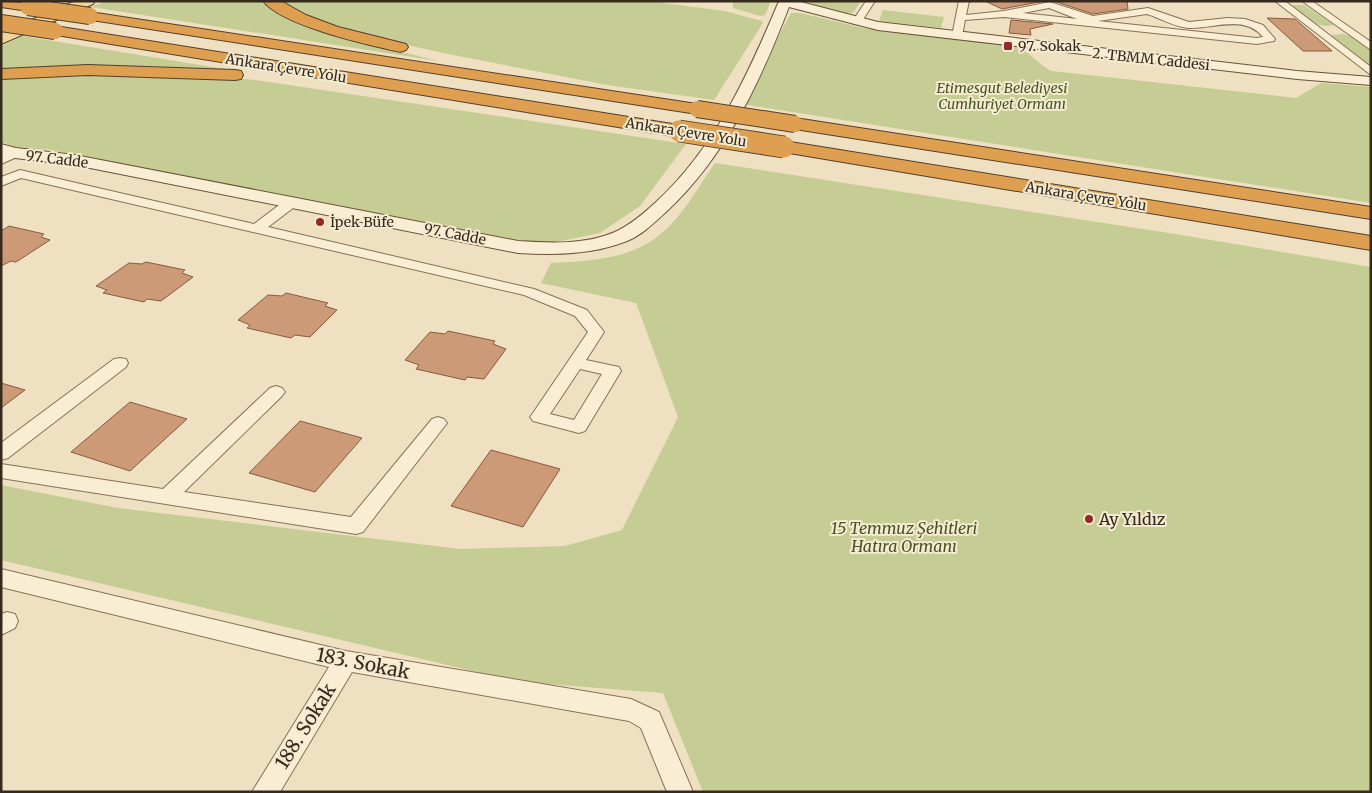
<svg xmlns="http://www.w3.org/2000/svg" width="1372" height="793" font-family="Merriweather,serif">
  <rect width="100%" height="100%" fill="#eee0c0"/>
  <path fill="#c5cc94" d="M106,1H260L285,17L319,31L438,61L91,7Z
    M278,1H648L725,11L762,21L763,23L714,100L607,85L443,53L363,35L319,22Z
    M733,1H771L765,15L760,16L733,8Z
    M808,1H861L853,13C839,14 821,8 808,1Z
    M1292,5H1304L1334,25C1317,30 1304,16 1292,5Z
    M883,10L944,17L941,28L879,21Z
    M791,13H800L864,28L1022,49C1033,56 1041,66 1052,71L1296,98L1321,83L1371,87V203L742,104Z
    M1343,34L1352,37L1371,50V67L1331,35Z
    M23,36L231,70L1,71V46Z
    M53,74L219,77L255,80L686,144L640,206L600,233L546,244L485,235L46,149L28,151L1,142V76Z
    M715,163L1169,233L1371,267V792H703L663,693L520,682L1,560V485L118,508L460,549L565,546L622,530L678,417L636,303L541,283L551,263C587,261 628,260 658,236C682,218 698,187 715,163Z"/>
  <path fill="#cc9a76" stroke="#865b3e" d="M985,1H1044L1002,9Z
    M1054,1H1127L1128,9L1093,14Z
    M1267,18L1295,19L1332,51H1303Z
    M1011,20L1053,24L1030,29L1031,35L1009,33Z
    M9,226L44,234L41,237L50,240L16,262L11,261L1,266V231Z
    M146,262L185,270L182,273L193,277L161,301L147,299L144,302L103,293L107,290L96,286L129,263L142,264Z
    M286,293L328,303L325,306L337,310L310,337L295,335L291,338L247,328L250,325L238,320L268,295L282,296Z
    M448,331L495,341L493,344L506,349L484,379L467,377L465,380L416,369L419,365L405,360L430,332L445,334Z
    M1,383L25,390L1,408Z
    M130,402L187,419L130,471L71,452Z
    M300,421L362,438L315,492L249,473Z
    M491,450L560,469L523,527L451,506Z"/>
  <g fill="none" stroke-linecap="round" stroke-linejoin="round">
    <defs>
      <path id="street" d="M866,1H875L860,24H854L852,22Z
        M959,1H969L966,15L1004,11L1050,2L1093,16L1148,8L1189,22L1228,18L1245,19L1263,25L1275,39L1274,41L1257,44L1004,17L965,20L962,36L957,39L952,36ZM1049,8L1077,19L1023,13ZM1147,14C1160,18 1175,27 1189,28C1214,29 1244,14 1263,37L1257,38L1098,21Z
        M1275,1H1285L1371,67V75Z
        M1302,1H1312L1371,42V50Z
        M15,149L19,150L21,153L19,156L1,164V155Z
        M20,170L254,224L287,199H297L299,202L297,205L268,227L534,289L587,310L604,332L586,360L619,367L621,371L585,431L579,433L533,421L530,417L533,413L588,332L575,316L524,295L21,178L1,186V177ZM580,369L602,374L574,420L550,414Z
        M120,358L126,359L128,363L126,367L8,458L1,460V443L114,359Z
        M276,386L282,388L285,392L282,396L184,492L351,517L432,419L438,417L444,419L447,423L363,532L356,534L1,478V464L163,489L270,388Z
        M1,569L346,651L631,699L659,712L693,792H667L641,728L629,721L352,672L280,792H252L329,667L1,587Z
        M7,612L15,614L18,621L15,628L1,635V614Z"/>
      <path id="secondary" d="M779,1H797L878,22L1297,71L1371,77V85L1297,79L878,30L789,7C760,82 726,156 667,211C655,222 642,235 627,241C592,255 555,255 518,253L75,165L15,158L1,154V144L16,148L75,155L518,241C550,243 585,245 615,232C630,225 643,214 655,203C715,148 748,75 779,1Z"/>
      <path id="primary" d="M75,1H95L93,4L1,44V33Z"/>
      <path id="highway" d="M1,1L33,4L35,7L33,10L28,11L1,7Z
        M263,1H281L306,15L338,27L406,44L408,47L406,50L400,52C369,45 282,26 263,1Z
        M90,12L697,104L703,105L706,109L703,113L697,114L85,19L83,16L85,13Z
        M55,26L679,125L686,127L688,131L686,135L679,137L50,34L47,31L50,28Z
        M88,65L235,70L241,71L243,75L241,79L235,80L88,75L1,79V69Z
        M795,118L1371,207V219L788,128L786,124L788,120Z
        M784,141L1371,236V250L777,151L774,147L777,143Z"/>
    </defs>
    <use href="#street" stroke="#877158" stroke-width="2"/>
    <use href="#secondary" stroke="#68523b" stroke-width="2"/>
    <use href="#primary" stroke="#543f2d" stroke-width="2"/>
    <use href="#highway" stroke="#543f2d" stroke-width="2"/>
    <use href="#street" fill="#f9eed3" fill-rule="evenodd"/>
    <use href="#secondary" fill="#f9eed3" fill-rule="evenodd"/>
    <use href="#primary" fill="#f2d697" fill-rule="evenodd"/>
    <use href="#highway" fill="#dea050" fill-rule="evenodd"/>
    <defs>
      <path id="highway-bridge-far1" d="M28,7L90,16
        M1,23L55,31
        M697,109L795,124"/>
      <path id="highway-bridge" d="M679,131L784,147"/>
    </defs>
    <use href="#highway-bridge-far1" stroke="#543f2d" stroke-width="18" stroke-linecap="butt"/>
    <use href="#highway-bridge" stroke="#543f2d" stroke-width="23" stroke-linecap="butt"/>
    <use href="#highway-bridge-far1" stroke="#dea050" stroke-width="16"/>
    <use href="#highway-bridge" stroke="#dea050" stroke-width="21"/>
  </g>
  <g fill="#962828" stroke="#f5ebd0" stroke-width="2">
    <rect x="1003" y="41" width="10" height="10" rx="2.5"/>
    <circle cx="320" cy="222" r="5"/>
    <circle cx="1089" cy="519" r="5"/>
  </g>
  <g text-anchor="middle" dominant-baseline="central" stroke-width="4" stroke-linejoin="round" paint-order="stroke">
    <g font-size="14" fill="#36291d" stroke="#f5ebd0" text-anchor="start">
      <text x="1018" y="46">97. Sokak</text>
      <text x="330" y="222">İpek Büfe</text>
    </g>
    <g font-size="14" fill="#36291d" stroke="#f5ebd0">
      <text transform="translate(1151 59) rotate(6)">2. TBMM Caddesi</text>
      <text transform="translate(286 68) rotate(9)">Ankara Çevre Yolu</text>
      <text transform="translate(686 132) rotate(9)">Ankara Çevre Yolu</text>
      <text transform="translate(57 159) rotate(7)">97. Cadde</text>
      <text transform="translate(1086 196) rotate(9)">Ankara Çevre Yolu</text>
      <text transform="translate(455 234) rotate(11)">97. Cadde</text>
    </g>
    <g font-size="14" font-style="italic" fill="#465323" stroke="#f5ebd0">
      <text x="1002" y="88">Etimesgut Belediyesi<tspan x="1002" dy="16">Cumhuriyet Ormanı</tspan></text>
    </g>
    <g font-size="16" fill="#36291d" stroke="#f5ebd0" text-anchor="start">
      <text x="1099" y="519">Ay Yıldız</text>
    </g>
    <g font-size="16" font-style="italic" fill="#465323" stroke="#f5ebd0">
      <text x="904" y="528">15 Temmuz Şehitleri<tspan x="904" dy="18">Hatıra Ormanı</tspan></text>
    </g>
    <g font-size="19" fill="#36291d" stroke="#f5ebd0">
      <text transform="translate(363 663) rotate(11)">183. Sokak</text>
      <text transform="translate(305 726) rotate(-58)">188. Sokak</text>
    </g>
  </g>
  <rect width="1372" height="793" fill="none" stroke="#36291d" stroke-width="5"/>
</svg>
